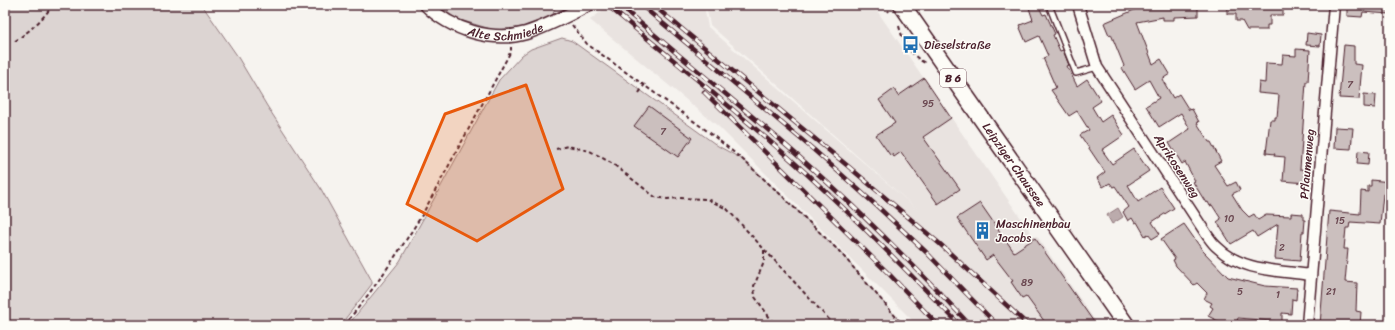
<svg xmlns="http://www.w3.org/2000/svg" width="1395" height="330" font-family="Sriracha,sans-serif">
  <rect width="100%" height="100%" fill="#f6f3ef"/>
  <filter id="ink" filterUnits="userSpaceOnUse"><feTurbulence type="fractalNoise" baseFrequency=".025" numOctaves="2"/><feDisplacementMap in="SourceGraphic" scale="8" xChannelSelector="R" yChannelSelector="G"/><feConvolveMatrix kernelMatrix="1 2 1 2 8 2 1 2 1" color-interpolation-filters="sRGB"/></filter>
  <g filter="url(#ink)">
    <path fill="#e9e3e0" d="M597,5H704L708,27L919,211L710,25L706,5H873L1034,237L1037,236L1098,325H917L719,127L590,20L603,10Z"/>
    <path fill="#dcd4d2" stroke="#937a7e" d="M5,5H202L236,54L267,106L321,189L372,281V284L342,323L340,325H5Z
      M437,5H555L553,15L527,27L494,30L457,19Z
      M562,38L572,41L718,146L742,159L778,192L839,251L903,325H348L400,261L499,80L522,55L531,49Z"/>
    <path fill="#bbabac" stroke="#8e7378" d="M1118,208L1123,217L1112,224L1107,215Z"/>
    <path fill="#cbbfbe" stroke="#4a1f2b" d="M1028,5H1038L1043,15L1046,14L1055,34L1053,35L1060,51L1063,50L1069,65L1067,66L1077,86L1087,79L1101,101L1092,107L1101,122L1111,115L1124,135L1102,150L1112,164L1134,149L1149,171L1128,185L1138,202L1160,187L1174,208L1152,222L1160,234L1152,239L1148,234L1145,236L1137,222L1135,223L1132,218L1128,221L1123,212L1129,207L1115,186L1113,187L1110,183L1103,187L1097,178L1105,172L1080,135L1089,130L1077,111L1069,116L1051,90L1056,88L1043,58L1048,56L1039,36L1026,42L1020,28L1021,27L1020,25L1033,20Z
      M1152,5H1198V16L1174,17V20H1163V17L1137,22L1153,64L1161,59L1170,74L1162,79L1173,98L1179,94L1189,110L1192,109L1199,122L1197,123L1209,142H1211L1221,161L1214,165L1228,186L1236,182L1240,190L1232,194L1242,210L1249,217L1254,214L1258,220L1266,215L1291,216V213L1303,214V220H1305L1304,232H1302L1300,261L1275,259L1278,224L1257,237L1253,231L1231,244L1217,222L1221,219L1212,205L1210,206L1208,202L1206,203L1193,182L1195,181L1185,162L1182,164L1169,143L1190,129L1181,113L1159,127L1146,106L1159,98L1149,80L1135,89L1122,68L1124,66L1111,34L1109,35L1104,23L1141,7Z
      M1227,5H1283V15H1270V25H1267V30H1247L1242,21H1236V14H1227Z
      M1347,5H1390V14L1363,12L1362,17L1347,16Z
      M1307,33L1321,35L1320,46L1306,45Z
      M1344,45L1354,46V64L1362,65L1359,99L1339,98Z
      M1296,49L1310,50L1308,82H1306L1300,169L1307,170L1306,183L1283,181L1285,157L1274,156L1275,154L1266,153L1270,120H1275V117H1277L1279,95L1258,93L1259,82L1265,83L1266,63L1282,64L1283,55L1296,56Z
      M924,78L951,118L923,137L960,189L938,204L901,152L894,157L892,154L890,155L876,135L895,123L879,100L894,89L898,96Z
      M1364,94L1376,95L1375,108L1364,107Z
      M649,106L692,138L678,157L634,126Z
      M1335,127L1353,128L1351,149L1334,148Z
      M1358,151L1369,152L1368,165L1357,164Z
      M1371,180L1390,182V195L1383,194L1380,224L1350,222L1349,228H1346L1344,249H1348L1345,282L1357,283L1356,311L1361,312L1360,325H1320L1329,211L1360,214L1361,191L1368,192V186H1371Z
      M980,203L1014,252L1035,238L1096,325H1047L1026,296L1022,298L1011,282L1013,281L993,255L986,260L957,218Z
      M1184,224L1203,251L1228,277L1265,286L1297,288L1296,300L1292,299L1291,314L1282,313V322L1238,318L1236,325H1226L1208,316L1213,308L1210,306L1212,303L1204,299L1207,293L1197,283L1194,285L1176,266L1173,260L1175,259L1161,239Z"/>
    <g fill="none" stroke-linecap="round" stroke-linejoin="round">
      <defs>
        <path id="service" d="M1049,5L1076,73L1097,67"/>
        <path id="minor" d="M1078,5L1097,67L1207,235C1210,239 1213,244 1217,247C1242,272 1279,270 1311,275
          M1307,325L1334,5"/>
        <g id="tertiary">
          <path id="s1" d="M426,5C450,29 492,43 526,33C548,26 568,15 588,5"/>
        </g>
        <g id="primary">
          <path id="s2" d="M902,5L1126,325"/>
        </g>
      </defs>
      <use href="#service" stroke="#4a1f2b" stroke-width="8"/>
      <use href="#minor" stroke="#4a1f2b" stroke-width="13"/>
      <use href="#tertiary" stroke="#4a1f2b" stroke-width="15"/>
      <use href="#primary" stroke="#4a1f2b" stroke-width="19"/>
      <path stroke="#4a1f2b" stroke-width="2" stroke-dasharray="4 3" stroke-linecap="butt" d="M884,5L889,12
        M572,25L587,44L710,133L742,159L778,192L839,251L903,325
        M899,26C903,42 910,55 925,63
        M15,41C30,31 42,20 53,5
        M639,93L645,84
        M556,149L568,146L590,151L613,164L655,197L667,199L679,198L707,199L727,209L834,325
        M764,250V262L754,286L755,297L775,325
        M344,325C373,291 398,253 422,215L511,51V47"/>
      <use href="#service" stroke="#fdfcf7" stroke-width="5"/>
      <use href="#minor" stroke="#fdfcf7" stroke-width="10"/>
      <use href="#tertiary" stroke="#fdfcf7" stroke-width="12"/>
      <use href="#primary" stroke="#fdfcf7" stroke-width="16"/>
      <defs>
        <path id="rail" d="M607,5C668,56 729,105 788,157C848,210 904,268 960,325
          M619,5C678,55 739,104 797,155C858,209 915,266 970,325
          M641,5L814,150L878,207L926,252L997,325
          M653,5L849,167L940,244L1028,325
          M704,92L889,274L938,325"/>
      </defs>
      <use href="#rail" stroke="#4a1f2b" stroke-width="4.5"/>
      <use href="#rail" stroke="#fdfcf7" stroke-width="3" stroke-dasharray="9" stroke-linecap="butt"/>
    </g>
  </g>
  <path fill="#e8590c" fill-opacity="0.2" stroke="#e8590c" stroke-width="3" stroke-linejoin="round" d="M526,85L563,189L477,241L407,204L445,114Z"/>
  <defs>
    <symbol id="bus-bare" viewBox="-9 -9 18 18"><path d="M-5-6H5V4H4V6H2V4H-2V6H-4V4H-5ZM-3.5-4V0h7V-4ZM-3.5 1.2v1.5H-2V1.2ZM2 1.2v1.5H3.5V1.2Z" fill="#1f6fb2" stroke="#fdfcf7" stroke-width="2.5" paint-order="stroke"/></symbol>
    <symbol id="building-bare" viewBox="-9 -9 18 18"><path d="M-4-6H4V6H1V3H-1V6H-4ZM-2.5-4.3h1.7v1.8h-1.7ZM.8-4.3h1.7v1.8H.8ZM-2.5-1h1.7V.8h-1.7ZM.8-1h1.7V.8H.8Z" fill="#1f6fb2" stroke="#fdfcf7" stroke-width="2.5" paint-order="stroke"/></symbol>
  </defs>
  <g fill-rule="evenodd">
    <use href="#bus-bare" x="898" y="32" width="25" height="25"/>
    <use href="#building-bare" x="970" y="218" width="25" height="25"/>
  </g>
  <g text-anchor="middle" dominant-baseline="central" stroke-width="3" stroke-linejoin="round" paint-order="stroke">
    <g font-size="10" fill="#6a4750">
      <text x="1350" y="85">7</text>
      <text x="928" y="104">95</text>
      <text x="663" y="132">7</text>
      <text x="1229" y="219">10</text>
      <text x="1340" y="221">15</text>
      <text x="1282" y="248">2</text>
      <text x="1027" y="283">89</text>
      <text x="1240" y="292">5</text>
      <text x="1331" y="292">21</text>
      <text x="1278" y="295">1</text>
    </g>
    <rect fill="#fdfcf7" stroke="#806168" stroke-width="1" x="940" y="69" width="26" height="18" rx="3"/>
    <g font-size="11" font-weight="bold" fill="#4a1f2b">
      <text x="953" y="78">B 6</text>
    </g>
    <g font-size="12" fill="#4a1f2b" stroke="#fdfcf7">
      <text stroke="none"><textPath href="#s1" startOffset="88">Alte Schmiede</textPath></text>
      <text transform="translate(1307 164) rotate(-85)">Pflaumenweg</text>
      <text stroke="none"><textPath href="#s2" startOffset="195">Leipziger Chaussee</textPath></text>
      <text transform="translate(1177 166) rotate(57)">Aprikosenweg</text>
    </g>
    <g font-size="12" fill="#4a1f2b" stroke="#fdfcf7" text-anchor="start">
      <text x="924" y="45">Dieselstraße</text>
      <text x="996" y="224">Maschinenbau<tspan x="996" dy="14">Jacobs</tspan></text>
    </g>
  </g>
  <rect width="1395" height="330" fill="none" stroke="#fdfcf7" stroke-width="20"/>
  <rect x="10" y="10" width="1375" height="310" fill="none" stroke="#4a1f2b" stroke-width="1.5" filter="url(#ink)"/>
</svg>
